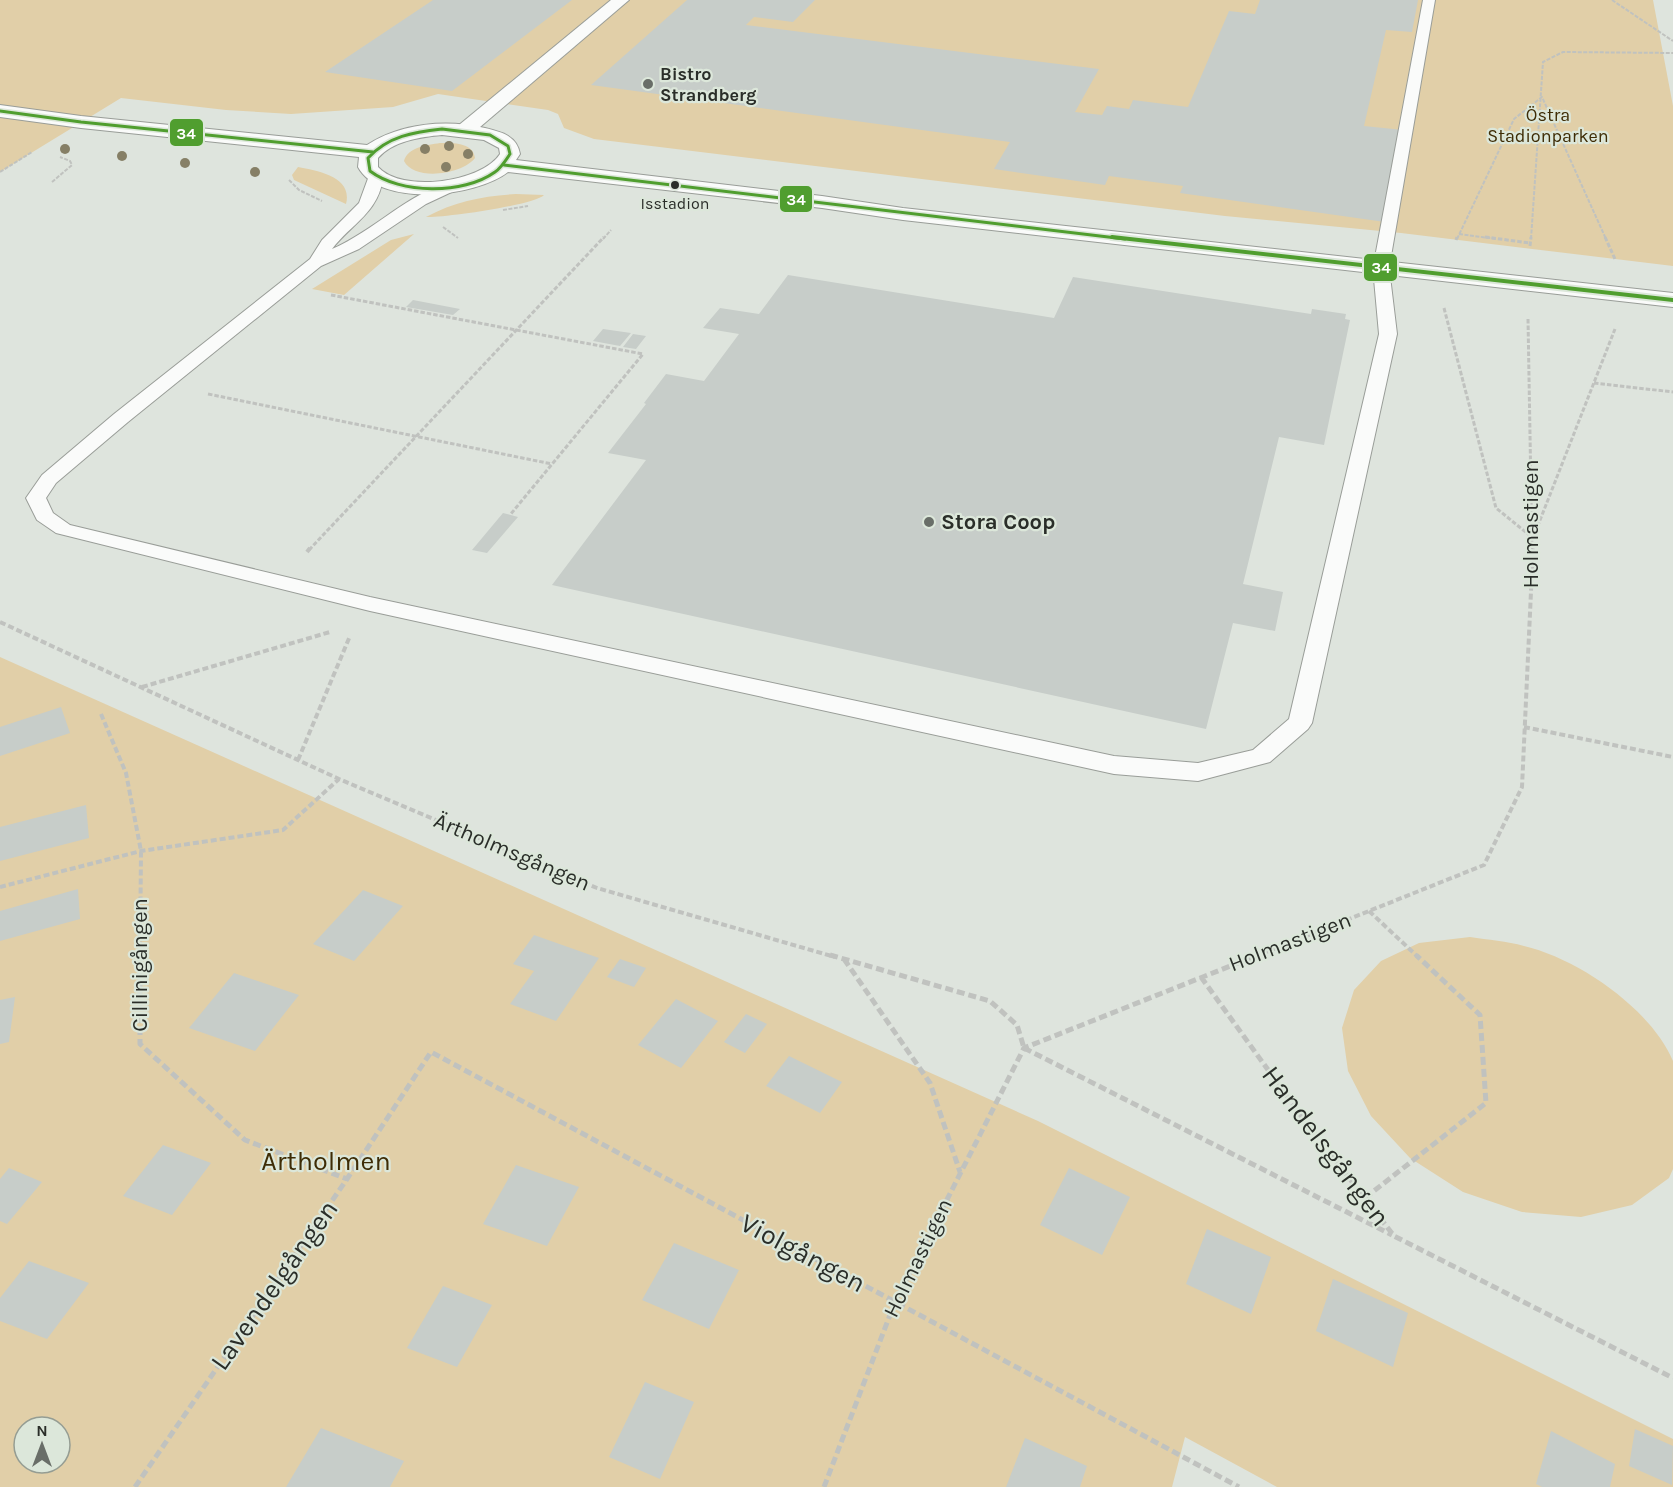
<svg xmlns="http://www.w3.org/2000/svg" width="1673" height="1487" font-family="Karla,sans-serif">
  <rect width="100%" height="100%" fill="#dee4dd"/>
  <path fill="#e1cfa8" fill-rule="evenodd" d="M0,0H1653L1673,106V266L1401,233L1225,216L594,139L564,128L558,114L548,110L438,94L393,107L291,114L226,110L121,98L0,172Z
    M440,143C452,143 473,142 475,158C463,174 415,182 404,161C408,147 427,145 440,143Z
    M298,167C319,171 353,177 346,204L294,180L292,175Z
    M516,194L544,195C535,205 443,218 426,217C455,201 484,196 516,194Z
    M414,234L344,295L312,289L391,240Z
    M0,657L1038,1121L1673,1439V1487H1277L1185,1437L1172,1487H0ZM24,1427H60V1463H24Z
    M1470,937C1488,940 1507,941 1524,946C1579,959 1651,1009 1673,1061V1169L1669,1178L1632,1205L1581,1217L1522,1212L1463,1192L1410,1158L1371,1116L1348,1071L1342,1028L1354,990L1381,961L1419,943Z"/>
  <path fill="#c7cdc9" d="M433,0H572L452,91L325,72Z
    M687,0H815L793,22L754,17L746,25L1099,69L1075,112L1102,115L1107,106L1129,109L1133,100L1188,107L1229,11L1255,14L1260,0H1418L1412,32L1386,30L1364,126L1403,130L1385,222L1180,193L1183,186L1109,176L1105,185L994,169L1010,142L591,85Z
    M788,275L1054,318L1073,277L1311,314L1312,309L1346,314L1345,319L1350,320L1324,445L1279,437L1243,584L1283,592L1275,631L1233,623L1206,729L552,585L646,460L608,453L646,404L644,403L666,374L704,381L739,334L703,328L720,308L759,314Z
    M413,300L460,309L453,315L406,307Z
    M603,329L631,333L620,346L593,341Z
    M633,334L646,336L636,349L623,347Z
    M503,513L518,517L487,553L472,550Z
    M61,707L70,733L0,756V727Z
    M86,805L89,838L0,861V827Z
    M78,889L80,919L0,941V911Z
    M363,890L403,906L354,961L313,944Z
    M534,935L599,958L556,1021L510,1004L534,971L513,964Z
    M620,959L646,968L634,987L607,977Z
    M234,973L299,995L255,1051L189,1028Z
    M15,997L9,1042L0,1044V1000Z
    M676,999L718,1021L681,1068L638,1045Z
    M746,1014L767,1024L745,1053L724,1042Z
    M789,1056L842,1082L820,1113L766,1086Z
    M163,1145L211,1163L172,1215L123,1196Z
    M516,1165L579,1187L547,1246L483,1224Z
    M9,1168L42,1182L7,1224L0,1221V1179Z
    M1069,1168L1130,1197L1102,1255L1040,1225Z
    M1207,1229L1271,1257L1251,1314L1186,1284Z
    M674,1243L739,1270L709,1329L642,1300Z
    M29,1261L89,1283L47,1339L0,1321V1298Z
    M1333,1279L1408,1313L1393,1367L1316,1331Z
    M443,1286L492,1305L457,1367L407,1348Z
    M645,1382L694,1402L660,1479L609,1457Z
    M321,1428L404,1461L390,1487H286Z
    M1635,1429L1673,1446L1672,1485L1629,1466Z
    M1551,1431L1615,1464L1610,1487H1542L1536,1484Z
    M1025,1438L1087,1466L1080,1487H1006Z"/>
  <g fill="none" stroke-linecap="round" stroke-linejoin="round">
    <defs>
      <path id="lane" d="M1423,0H1435L1389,268L1397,334L1312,723L1308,729L1270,762L1198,781L1114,774L370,611L56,533L37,520L26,498L42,475L114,414L310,259L322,240L359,203L370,173H380L383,176C380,212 351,224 332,249C374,231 408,193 453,181L461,186L458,189L426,204L359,249L321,266L128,422L56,483L46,498L53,513L70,525L370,597L1114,756L1198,763L1253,750L1289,719L1379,334L1373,268Z"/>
      <path id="street" d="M611,0H629L473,133H459L456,129L459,125Z"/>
      <path id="secondary" d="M0,105L81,116L367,145C401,123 446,119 485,128C502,132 517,136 520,154L516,160L822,196L903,208L1673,293V307L903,220L822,208L508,172C476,197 380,208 358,167L359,157L81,128L0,117ZM442,135L484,140L499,148L500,154C481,183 401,193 378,167V158C393,141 420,137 442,135Z"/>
    </defs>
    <use href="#lane" stroke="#999d98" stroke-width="2"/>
    <use href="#street" stroke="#999d98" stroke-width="2"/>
    <use href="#secondary" stroke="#999d98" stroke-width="2"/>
    <path stroke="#c0c2bf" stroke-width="2" stroke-dasharray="4 1.5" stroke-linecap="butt" d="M1612,0L1673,41
      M0,172L32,152
      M289,180L299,190L322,201
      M52,182L72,165L70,161L60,157
      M503,210L528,206
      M443,227L458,238
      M1459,234L1497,239
      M603,239L611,230
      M1457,239L1514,119L1542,97L1606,239
      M1531,239L1543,62L1563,52L1673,53"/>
    <path stroke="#c0c2bf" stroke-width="3" stroke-dasharray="4.5 2" stroke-linecap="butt" d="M1485,237L1530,243
      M1605,237L1615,259
      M1456,240L1457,237
      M1530,246L1531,237
      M331,295L643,354L510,515
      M1444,308L1496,508L1533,538L1615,329
      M1528,319L1532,550
      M1594,383L1673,392
      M208,394L552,464
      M309,550L604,237"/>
    <path stroke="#c0c2bf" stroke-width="4" stroke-dasharray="6 3" stroke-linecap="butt" d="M307,552L310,548
      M0,622L339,779L597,888L835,957
      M142,687L330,632
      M101,714L126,773L141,851L140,957
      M1524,727L1673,757
      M298,760L350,636
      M0,887L141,851L283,830L339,779
      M1369,911L1418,957
      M1254,957L1484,865L1522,787L1533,548"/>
    <path stroke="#c0c2bf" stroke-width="5" stroke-dasharray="8 4" stroke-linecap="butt" d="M140,955V1044L245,1140L347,1179
      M830,955L990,1001L1017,1025L1024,1048
      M844,959L930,1083L960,1172
      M1201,977L1302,1117L1394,1236L1673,1378
      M1024,1048L1392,1235
      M1365,1198L1486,1103L1480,1015L1416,955
      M135,1487L347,1179L431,1052L1239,1487
      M824,1487L895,1302L1024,1048L1258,955"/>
    <use href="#lane" fill="#fafbfa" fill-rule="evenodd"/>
    <use href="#street" fill="#fafbfa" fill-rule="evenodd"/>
    <use href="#secondary" fill="#fafbfa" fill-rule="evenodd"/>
    <defs>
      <path id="bus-1-far1" d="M0,111L81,122L373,152
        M442,129L490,135L508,146L510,154C506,160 501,168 495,172C463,195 400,194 370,171L368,158C388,136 414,132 442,129Z
        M504,165L1125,239"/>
      <path id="bus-1" d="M1112,237L1673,300"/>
    </defs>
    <use href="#bus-1-far1" stroke="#dce7da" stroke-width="6"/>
    <use href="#bus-1" stroke="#dce7da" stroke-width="8"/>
    <use href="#bus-1-far1" stroke="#509e2f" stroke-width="3"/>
    <use href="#bus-1" stroke="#509e2f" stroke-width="4"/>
  </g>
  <g fill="#867f66">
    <circle cx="449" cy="146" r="5"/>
    <circle cx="65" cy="149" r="5"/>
    <circle cx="425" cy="149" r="5"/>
    <circle cx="468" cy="154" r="5"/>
    <circle cx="122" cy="156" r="5"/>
    <circle cx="185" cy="163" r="5"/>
    <circle cx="446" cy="167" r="5"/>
    <circle cx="255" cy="172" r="5"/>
  </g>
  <g fill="#696e68" stroke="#dce7da" stroke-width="2">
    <circle cx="648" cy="84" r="6"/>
    <circle cx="929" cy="522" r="6"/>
  </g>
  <circle fill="#2a2e29" stroke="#dce7da" stroke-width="2" cx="675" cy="185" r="5"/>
  <g text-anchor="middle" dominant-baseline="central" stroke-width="4.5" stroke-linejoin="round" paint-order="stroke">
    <g font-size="16" fill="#2a2e29" stroke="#dce7da">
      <text x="675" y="203">Isstadion</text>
    </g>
    <g font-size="18" font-weight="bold" fill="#2a2e29" stroke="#dce7da" text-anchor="start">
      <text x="660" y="74">Bistro<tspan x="660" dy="21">Strandberg</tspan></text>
    </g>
    <g font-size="18" fill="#3e2c05" stroke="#dce7da">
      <text x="1548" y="115">Östra<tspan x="1548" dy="21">Stadionparken</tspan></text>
    </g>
    <g font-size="22" font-weight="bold" fill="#2a2e29" stroke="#dce7da" text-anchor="start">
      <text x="941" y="522">Stora Coop</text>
    </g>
    <g font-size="22" fill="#2a2e29" stroke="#dce7da">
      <text transform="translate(1531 524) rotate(-90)">Holmastigen</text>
      <text transform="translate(512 852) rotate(23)">Ärtholmsgången</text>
      <text transform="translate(1290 942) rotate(-21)">Holmastigen</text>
      <text transform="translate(140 965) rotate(-90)">Cillinigången</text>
      <text transform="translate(918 1258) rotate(-64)">Holmastigen</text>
    </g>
    <g font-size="27" fill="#2a2e29" stroke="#dce7da">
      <text transform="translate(1326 1146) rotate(53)">Handelsgången</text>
      <text transform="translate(803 1253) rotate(28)">Violgången</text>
      <text transform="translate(274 1285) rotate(-55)">Lavendelgången</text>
    </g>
    <g font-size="27" fill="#3e2c05" stroke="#dce7da">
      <text x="326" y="1161">Ärtholmen</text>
    </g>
  </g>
  <g stroke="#dce7da" stroke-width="2">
    <rect x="169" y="118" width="35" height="29" rx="6" fill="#509e2f"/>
    <rect x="779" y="185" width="34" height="28" rx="6" fill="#509e2f"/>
    <rect x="1363" y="253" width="35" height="29" rx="6" fill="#509e2f"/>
  </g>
  <g font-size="16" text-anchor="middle" font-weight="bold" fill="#fff">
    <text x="186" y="139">34</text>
    <text x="796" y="205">34</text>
    <text x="1381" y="273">34</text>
  </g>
  <g transform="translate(42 1445)"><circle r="28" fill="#dce7da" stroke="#959d93" stroke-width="1.5"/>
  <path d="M0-4.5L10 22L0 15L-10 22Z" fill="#696e68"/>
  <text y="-9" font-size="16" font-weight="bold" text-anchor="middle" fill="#2a2e29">N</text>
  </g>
</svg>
